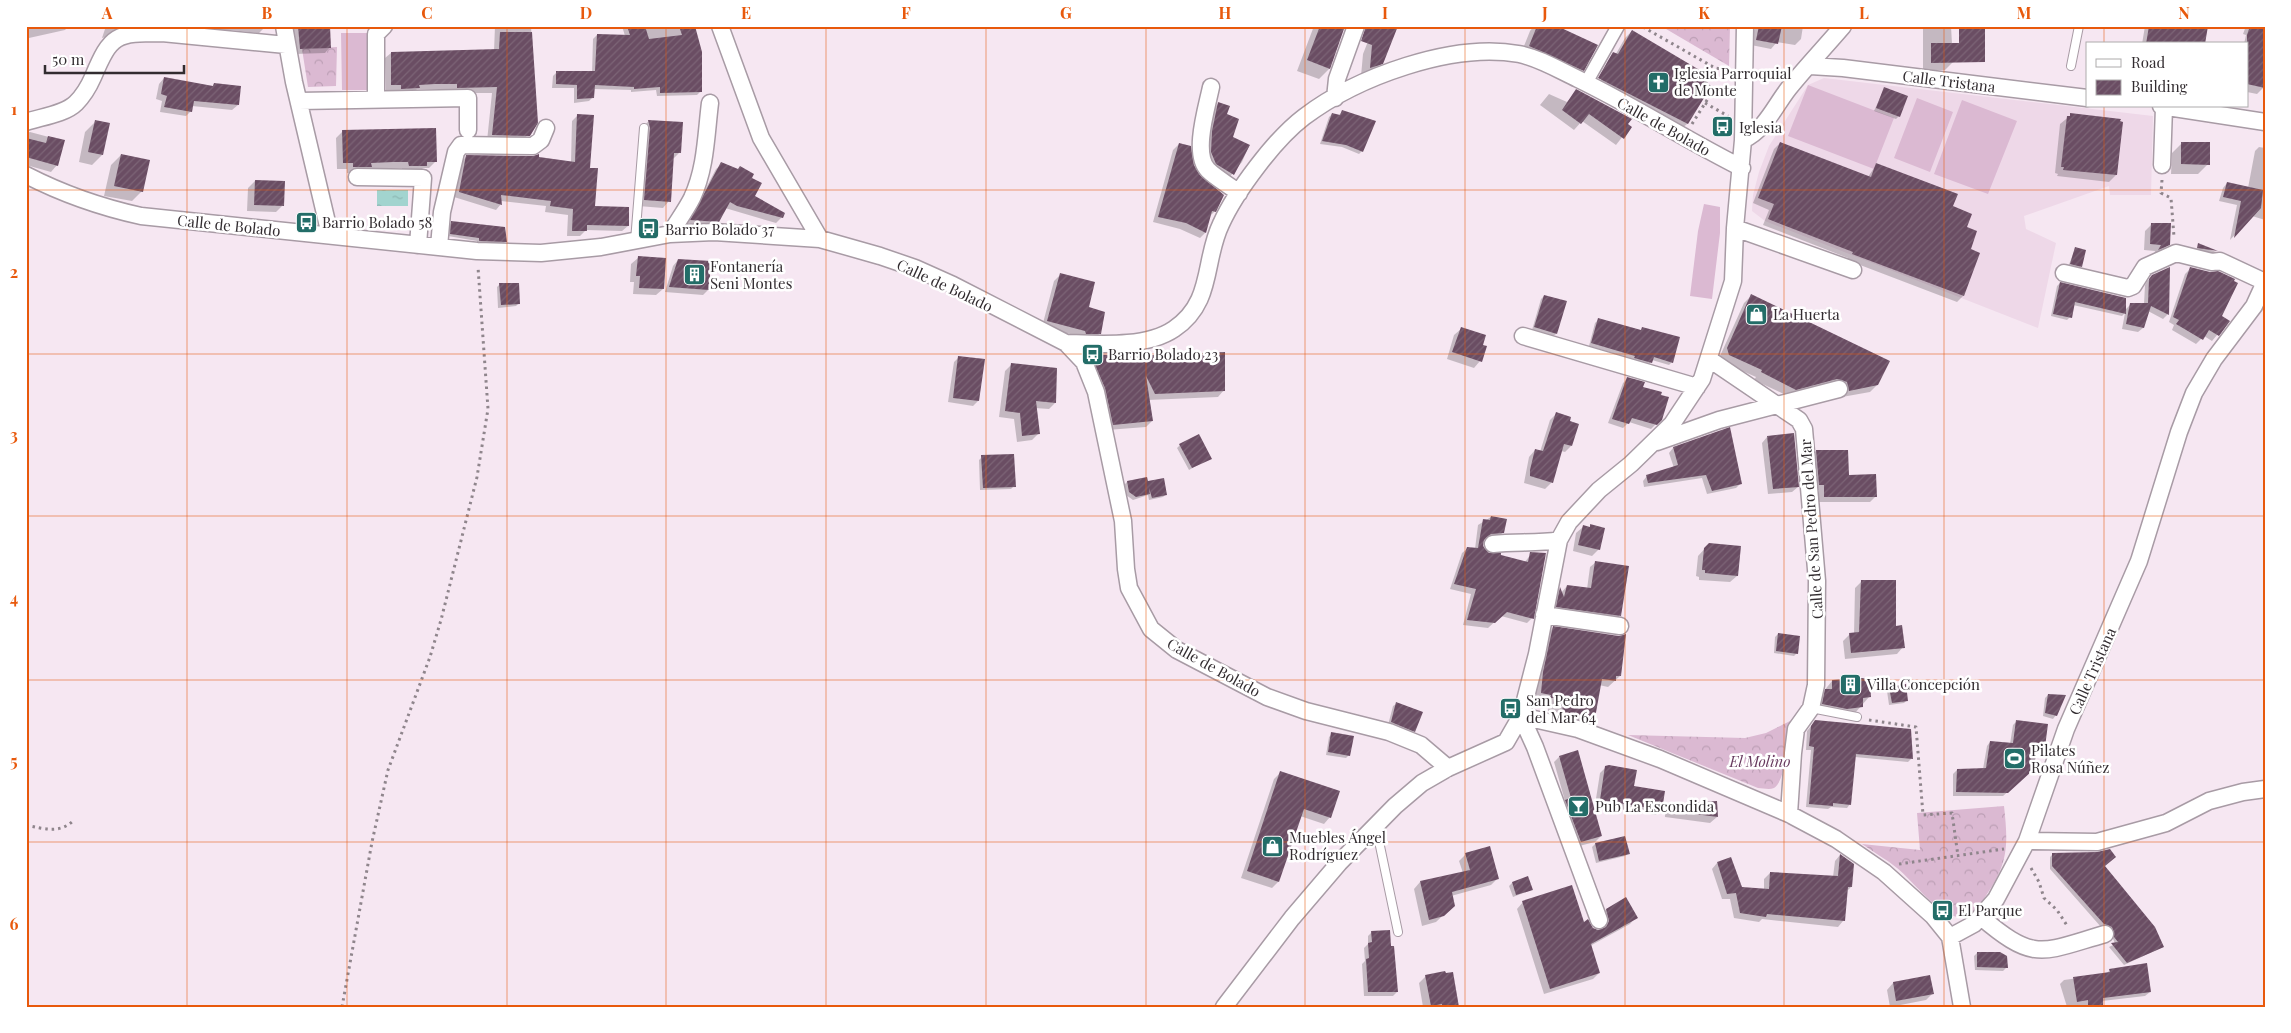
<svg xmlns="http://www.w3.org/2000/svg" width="2291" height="1033" font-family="'Playfair Display',serif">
  <defs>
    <pattern id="forest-crowns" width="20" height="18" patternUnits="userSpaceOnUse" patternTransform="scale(1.25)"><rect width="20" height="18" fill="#dbb9d2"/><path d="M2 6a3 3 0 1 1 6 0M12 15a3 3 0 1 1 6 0" fill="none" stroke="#bc9fb5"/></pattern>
    <pattern id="water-ripples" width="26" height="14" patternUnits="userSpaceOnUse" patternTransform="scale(1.25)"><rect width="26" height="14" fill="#a2d4cf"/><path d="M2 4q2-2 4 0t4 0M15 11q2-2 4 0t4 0" fill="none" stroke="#8cb6b2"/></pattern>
    <pattern id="building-hatch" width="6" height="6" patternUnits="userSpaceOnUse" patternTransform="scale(1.25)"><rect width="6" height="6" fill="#6a4d63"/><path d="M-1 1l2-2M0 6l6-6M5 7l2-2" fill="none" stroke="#7c6476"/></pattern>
  </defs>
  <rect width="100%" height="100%" fill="#f6e7f2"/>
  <path fill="#eed8e8" d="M1824,78L2153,116L2151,195H2110L2109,186L2024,216L2026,229L2056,243L2038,328L1765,221L1752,211L1753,195L1759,172L1769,146L1808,85Z"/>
  <path fill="url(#forest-crowns)" d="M1661,26H1730L1729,66Z
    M337,47L336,86L308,87L302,49Z
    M1792,720C1789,734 1786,781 1774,788C1769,790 1763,788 1758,788L1628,735L1745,738L1766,733Z
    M2004,806C2008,843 2009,862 1987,894C1980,905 1973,917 1959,917C1940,917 1912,880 1897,868C1886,859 1873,852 1862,844L1920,850L1917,813Z"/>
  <path fill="#dbb9d2" d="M341,33H368L369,90H342Z
    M1808,85L1894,118L1874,169L1788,136Z
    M1917,98L1953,112L1930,172L1894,158Z
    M1962,100L2017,121L1988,194L1934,174Z
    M1704,204L1720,207V233L1712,299L1690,296L1698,231Z"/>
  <path fill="url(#water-ripples)" d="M377,190H408V206H377Z"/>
  <path fill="#0003" d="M27,26H69L65,30L29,38Z
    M106,26H266L259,33L231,30L222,39L123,33L102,38Z
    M293,26H329L330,47L325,53L295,54Z
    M495,26H531L536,123L523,141H487L492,93H452V89H417L413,93L396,94V90H386L385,58L391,53L494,51Z
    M622,26H693L701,91L697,95L657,96L656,90L631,92V90L594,89L593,97L589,101L574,103V88H552L553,76L557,72L592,73L593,39L597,35L625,36Z
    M1314,26H1344L1329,69L1319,79L1297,71Z
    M1374,26L1382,63L1372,73L1361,76L1363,54Z
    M1534,26H1553L1583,70L1572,80L1520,56L1530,31Z
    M1755,26H1803L1801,39L1795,45L1777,42L1771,49L1751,45Z
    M1923,26H1951L1953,62L1945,70H1923Z
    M2145,26H2207L2204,44H2142Z
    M2246,26H2265V82L2263,88L2257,94L2247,92V44H2244L2246,35L2243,34Z
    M1632,31L1702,98L1687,124L1680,130L1597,87L1625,38Z
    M164,78L212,87L214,84L238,105L232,110L192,106L191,111L186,116L160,112L162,101L156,99L159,84Z
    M1884,89L1899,116L1896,119L1874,111Z
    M1577,91L1630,127L1616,145L1582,121L1574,130L1540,105L1549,94L1567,102Z
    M1218,104L1225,115L1231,138L1249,146L1242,162L1228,179L1209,164L1207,148L1214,108Z
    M1342,112L1362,151L1359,154L1342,147L1320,144L1329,117L1332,114L1338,116Z
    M578,115L594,207L628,226L622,231L586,230L580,236H567L568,215L545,212L546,206L501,201V204L496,210L454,197L461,162L467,156L537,158L571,162L572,121Z
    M2071,115L2116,175L2109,182L2057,176L2058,174L2055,173L2060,124Z
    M649,121L679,153L673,159L669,201L663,208L638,206L642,127Z
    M95,122L102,155L92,165L79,162L85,132Z
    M343,131L436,161L429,168H423L419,172L402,173V168L367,169L364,173H347V169H337L336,138Z
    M30,132L64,141L57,165L51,172L26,165V133Z
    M1780,143L1868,177L1876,165L1952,207L1966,228L1969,250L1979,253L1963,296L1957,302L1847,260L1848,258L1763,225L1769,210L1753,203L1774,149Z
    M2182,143L2208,164L2198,174H2171L2172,153Z
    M1179,144L1199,176L1215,211L1209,217L1205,233L1200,238L1180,229L1153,222L1173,150Z
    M2259,147L2265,148V220L2252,216L2230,240L2237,205L2219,201L2223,188L2227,183L2248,188L2255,151Z
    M121,155L142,191L132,201L104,196L111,165Z
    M722,164L750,178L753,197L782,217L776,223L725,208L712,228L686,226L716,169Z
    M255,181L283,205L276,212L247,211L248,188Z
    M452,222L506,241L503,244H477V241L448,236L449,225Z
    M2152,224L2169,244L2162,251L2154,255L2155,251L2144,250L2145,231Z
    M2199,245L2216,252L2214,254L2195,251Z
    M2075,249L2081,266L2078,269L2068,267Z
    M638,258L663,289L656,295L633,294L634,282H630L631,264Z
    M678,260L708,290L703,295L665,292L673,266Z
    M2191,268L2221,317L2228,322L2212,341L2204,336L2196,344L2172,330L2174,325L2169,322L2185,274Z
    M2169,269L2168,314L2163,319L2148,311L2143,328L2138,332L2122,329L2125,313L2122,316L2073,305L2070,317L2067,320L2051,316L2057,286L2060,283L2125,310L2131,304H2144L2145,285L2147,281L2153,276Z
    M1060,275L1087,308L1100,333L1094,340L1042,327L1054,281Z
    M500,284L519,303L516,306L498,308L497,287Z
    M1544,296L1556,334L1553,336L1532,330L1541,299Z
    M1751,296L1877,385L1870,392L1842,397L1840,390L1788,396L1754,380L1756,377L1722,362L1720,356L1744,303Z
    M1598,320L1672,362L1669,365L1652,360L1648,366L1632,361L1633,359L1589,346L1595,323Z
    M1461,329L1481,345L1480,361L1474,368L1447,359L1454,335Z
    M1091,355L1224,390L1218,397L1148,400L1152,421L1146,427L1107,430L1085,361Z
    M959,357L978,401L973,406L948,402L954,362Z
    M1011,365L1055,403L1049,409L1035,408L1038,434L1032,440L1017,442L1014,419L999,417L1005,371Z
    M1628,378L1641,388L1661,419L1651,429L1629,422L1623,428L1608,423L1623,383Z
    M1556,414L1571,446L1565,452L1561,451L1552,482L1545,489L1524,483L1529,457L1535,450L1540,452L1550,420Z
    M1729,429L1741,483L1736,488L1707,494L1702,478L1644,487L1643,481L1647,476L1674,468L1669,453L1673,448Z
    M1767,437L1798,487L1792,492L1768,494L1762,443Z
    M1180,445L1210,458L1189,470L1177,448Z
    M1816,451L1848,476L1876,496L1870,502H1819V490H1814L1811,457Z
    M982,457L1014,486L1011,489L980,490L979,460Z
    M1127,482L1147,483L1166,494L1163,497L1149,500L1148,495L1133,500L1126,495L1124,485Z
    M1491,517L1503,532L1498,538L1483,540L1484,551L1489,555L1525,562L1531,554L1532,618L1527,623L1501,616L1488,628L1463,625L1471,594L1450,589L1462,553L1468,548L1475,549L1478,525Z
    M1591,526L1599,549L1592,556L1573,551L1576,533L1583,527L1589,528Z
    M1709,544L1737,576L1730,582L1699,580V577L1696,576L1698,556Z
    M1596,562L1620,615L1615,621L1552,612L1555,594L1560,590L1561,593L1567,586L1587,589L1590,567Z
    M1862,581L1894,627L1903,647L1897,654L1845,659L1843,641L1850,634H1854L1855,588Z
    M1553,628L1620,676L1608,687L1599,685L1594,718L1588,724L1556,718L1557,712L1548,711V704H1545V700L1535,699L1537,679L1547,634Z
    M1778,634L1797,653L1794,656L1774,653L1775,637Z
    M1832,681L1869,697L1855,713L1816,711L1819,697Z
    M1890,688L1907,700L1904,703L1889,705L1887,691Z
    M2048,695L2056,715L2053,719L2043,716L2045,698Z
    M1396,704L1414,731L1411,734L1388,725L1393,706Z
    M1815,721L1912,758L1908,762L1855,757L1850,804L1847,808L1831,807L1828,809L1806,807L1811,750H1806L1807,731Z
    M2017,721L2044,747L2040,750H2037L2027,775L2003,796H1953V774L1957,770L1983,769L1987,746L1990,742L2010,744L2013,725Z
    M1332,734L1349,755L1346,758L1326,755L1329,737Z
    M1559,757L1601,836L1595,842L1575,847L1560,806L1565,801L1554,762Z
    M1606,767L1633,787L1661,809L1656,815L1595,805L1600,773Z
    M1281,772L1330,817L1324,824L1300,816L1278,882L1272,888L1241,878L1274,779Z
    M1672,805L1717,817L1710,823L1665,817V812Z
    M1595,844L1628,854L1625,856L1596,863L1592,847Z
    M1466,854L1498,878L1491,885L1451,896L1453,906L1436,922L1422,926L1414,889L1420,882L1463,873L1459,861Z
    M2053,854L2103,866L2163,947L2124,965L2109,947L2115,944L2110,930L2101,927L2050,869V857Z
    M1840,855L1851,887L1847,891L1843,921L1838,927L1762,919L1759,922L1734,918L1730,899H1722L1712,869L1717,863L1741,888L1764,890V879L1770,873L1833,877L1835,861Z
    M1512,883L1531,890L1513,897L1509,886Z
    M1523,902L1583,924L1598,931L1603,928L1600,916L1606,910L1636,917L1630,924L1590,946L1599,973L1593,979L1544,994L1517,909Z
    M1372,932L1390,948L1397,992L1393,996H1364L1362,964L1365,961L1364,948L1368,944V936Z
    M1977,953L2006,968L2003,971L1975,970L1974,956Z
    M2110,970L2150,992L2145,996L2102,1001V1007H2067L2060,984L2064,980L2106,974Z
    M1426,976L1458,1007H1423L1419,983Z
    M1893,983L1933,993L1926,1000L1890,1007L1887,990Z"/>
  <path fill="url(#building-hatch)" d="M298,26H330L331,48L300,49Z
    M627,26H645L649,39L682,35L679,26H695L702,52V92L660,93V87L634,89V87L595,85L594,98L577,99V85L556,84V71H595L597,34L630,35Z
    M1320,26H1345L1330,69L1307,60Z
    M1366,26H1398L1383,64L1370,68L1372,45L1361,41Z
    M1537,26H1557L1598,45L1584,71L1529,46Z
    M1759,26H1782L1778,44L1756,40Z
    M1959,26H1985V62L1931,63V43H1959Z
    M2149,26H2208L2205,44H2146Z
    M2250,26H2265V88L2247,84V35Z
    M1632,30L1708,75L1698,94L1704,98L1688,124L1598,78L1613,52L1618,54Z
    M500,32H532L538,123L530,136L492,135L497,87L457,88V84H435L419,85L420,88L401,89V85H391V52L499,49Z
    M164,77L213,86L214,83L241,86L239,105L194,101L192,112L164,107L167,96L161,94Z
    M1884,87L1908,96L1900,117L1876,108Z
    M1576,89L1632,119L1628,124L1632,127L1624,139L1589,114L1581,124L1562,110Z
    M1218,102L1230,106L1227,114L1239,119L1233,137L1250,145L1234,175L1216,164L1211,152L1212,131Z
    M1342,110L1376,121L1363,152L1346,145L1322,141L1332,113L1340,115Z
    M2070,113L2121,119L2120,121L2123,122L2117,175L2063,170L2064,167H2061L2067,116H2070Z
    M577,114L594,115L590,168H598L595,206L629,207V226L587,225V231H572L573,209L550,206L551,201L501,195L502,205L459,192L466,155L533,156L539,154V157L575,162Z
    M95,120L110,123L103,155L88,152Z
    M648,120L683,122L681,153H674L671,202L644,200L650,128Z
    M436,128L437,162H427V166H409L408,162H393L371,163L372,167H353V163H343L342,130Z
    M48,136L65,140L58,166L26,157V138L46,143Z
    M1780,142L1871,177L1876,163L1958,194L1953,206L1972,214L1967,227L1977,231L1971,249L1980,253L1964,296L1852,254L1853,252L1768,219L1774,204L1758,198Z
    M2181,142H2210V165L2181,164Z
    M1179,143L1191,146L1194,165L1200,175L1224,195L1216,212L1212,211L1206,233L1186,223L1158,217Z
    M121,154L150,160L143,192L114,186Z
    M721,162L738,169L740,166L754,174L752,178L762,183L755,196L785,213L783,218L737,206L730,202L719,222L690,220Z
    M255,180L285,181L284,206L254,205Z
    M2227,182L2263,190L2261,208L2234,238L2241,201L2223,197Z
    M451,221L505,227L507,242L479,241V238L450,234Z
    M2151,223H2171L2170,245L2158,250L2161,245L2150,244Z
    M2198,243L2218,251L2197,248Z
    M2075,247L2086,250L2082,267L2070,264Z
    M638,256L666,258L664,289L639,288L640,276H636Z
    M678,259L711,261L709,290L669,287Z
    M2170,267L2169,315L2151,306L2144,328L2126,324L2130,303H2148L2149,279L2152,275Z
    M2190,267L2210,272L2218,271L2235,279L2234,281L2238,283L2222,316L2230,321L2219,336L2209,330L2203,340L2176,324L2179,320L2173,317Z
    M1060,273L1095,282L1089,307L1105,312L1101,334H1086L1085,331L1047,321Z
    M2060,282L2126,298V314L2075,302L2072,318L2053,314Z
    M499,283H519L520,304L501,305Z
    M1751,294L1890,361L1878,385L1849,391L1847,382L1837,379L1796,390L1761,372L1762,370L1729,355L1727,348Z
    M1544,295L1567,301L1557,334L1534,327Z
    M1598,318L1641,330L1642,327L1680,337L1673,363L1654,357L1652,363L1634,358L1635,356L1591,343Z
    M1461,327L1486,335L1483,345L1487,346L1482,362L1452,352Z
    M1225,352V391L1155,394L1146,376L1153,421L1113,425L1105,388L1090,354L1128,356Z
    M958,356L985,359L979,401L953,398Z
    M1011,363L1057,368L1056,403L1036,401L1040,434L1022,436L1020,413L1005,411Z
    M1627,377L1645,382L1643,387L1662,392L1661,395L1669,397L1662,420L1657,425L1632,418L1629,424L1612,419Z
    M1556,412L1571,417L1570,421L1579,424L1572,446L1564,444L1553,483L1530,476V470L1535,449L1543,451Z
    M1730,427L1742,484L1712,491L1706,475L1648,483L1646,475L1678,465L1673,447Z
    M1794,433L1799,487L1773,489L1767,436Z
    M1199,434L1212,459L1192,468L1179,444Z
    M1816,450H1848L1849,475L1876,474L1877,497H1824V485H1819Z
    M1014,454L1016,487L983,488L981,455Z
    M1147,477L1148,481L1164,478L1167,495L1152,498L1149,488L1150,494L1136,497L1129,492L1127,481Z
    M1491,516L1507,519L1504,533L1491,534L1484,540L1483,546L1489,553H1501V555L1528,562L1530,552L1546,553L1534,619L1507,612L1495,623L1467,620L1476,589L1454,584L1467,547L1478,548L1483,519L1490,520Z
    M1590,524L1605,528L1600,550L1578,545L1583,525L1590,527Z
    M1709,543L1741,546L1738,576L1705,573V570H1702L1704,548Z
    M1595,561L1629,566L1621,616L1556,607L1560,587L1564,597L1567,585L1591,588Z
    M1861,580H1896V626L1902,625L1905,648L1851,653L1849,633L1859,632Z
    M1553,626L1619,636L1626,634L1621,676H1616V681L1602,679L1595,718L1562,712L1563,706L1553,705L1554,698H1550L1551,695L1541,693L1543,672Z
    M1778,633L1800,636L1798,654L1776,651Z
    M1862,678L1870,679L1871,697L1863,698V707L1847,709L1822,704L1825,689H1832V680Z
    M1906,684L1908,701L1892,703L1889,687Z
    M2048,694L2066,695L2057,716L2045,713Z
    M1396,702L1423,712L1415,732L1391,722Z
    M1815,720L1911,729L1913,759L1856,754L1851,805L1833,803V806L1809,804L1814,747L1809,746L1811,726Z
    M2016,720L2048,724L2045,747L2039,746L2032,771L2008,793L1956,792L1957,769L1986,768L1990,741L2013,743Z
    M1331,732L1354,736L1350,756L1328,752Z
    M1578,750L1602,836L1581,842L1565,800L1571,798L1559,756Z
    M1609,765L1637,770L1634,786L1665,791L1662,810L1600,800L1605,766Z
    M1280,771L1340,791L1331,818L1304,809L1279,882L1247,871Z
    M1717,801L1718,817L1671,811L1672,804Z
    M1625,836L1630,854L1599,861L1595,843Z
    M1490,846L1499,879L1452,892L1455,906L1444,916L1429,920L1420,881L1470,870L1465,853Z
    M2110,849L2116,857L2105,866L2155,927L2164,947L2127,963L2111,943L2118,942L2114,937L2112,927L2104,924L2052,866V853L2097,852Z
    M1840,854L1854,864L1852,887H1848L1845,921L1767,914L1766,917L1740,913L1736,893L1727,894L1717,862L1731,857L1742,887L1769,889L1770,872L1838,876Z
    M1528,876L1533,890L1516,895L1512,882Z
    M1572,885L1584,922L1588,919L1593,928L1598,930L1606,927L1609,921L1606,909L1626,897L1638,918L1591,944L1600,973L1550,989L1522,901Z
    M1390,930L1391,946H1394L1398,992H1368L1366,959L1369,958L1368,943L1372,942L1371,931Z
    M1977,952H2000L2007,956L2008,968L1977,967Z
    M2147,963L2151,992L2103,998V1007H2088V1000L2077,1002L2073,977L2110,972L2109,969Z
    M1445,971L1446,973L1453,972L1459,1007H1442V1004L1431,1006L1425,975Z
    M1930,975L1934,994L1896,1001L1893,982Z"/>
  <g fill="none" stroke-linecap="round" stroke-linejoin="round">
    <defs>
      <path id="service" d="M2071,66L2079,26
        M635,241L644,128
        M1811,708L1857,717
        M1376,827L1398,932"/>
      <path id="pedestrian" d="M1586,83L1618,26"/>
      <path id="minor" d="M284,26L294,82L330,235
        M720,26L761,138L820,239
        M1810,66L1843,68L2087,98
        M1211,87C1207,107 1192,154 1208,170C1216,178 1229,185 1239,193
        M1335,98L1337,79L1356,26
        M376,100V34L384,26
        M299,101L468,98V130
        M2161,106L2265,122
        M26,122C41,117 65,114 76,103C84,95 89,86 93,77C111,34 116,33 162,33L286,45
        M1743,140C1766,129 1774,107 1789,88C1806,67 1825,47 1843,26
        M2162,165L2164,107
        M26,175C63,194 100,207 141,216L439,247L477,251L541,253L601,247L670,234L714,232L820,239L880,256L915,268L953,285L1066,343L1084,362L1096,392L1123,521L1126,569L1129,588L1151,629L1177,650L1267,697L1306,711L1389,732L1421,745L1448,768
        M357,177L423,178L418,245
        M1735,228L1853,270
        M670,234C677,222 686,210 692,198C706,168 706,135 710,103
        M439,247L442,212L456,152L461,145L533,146L541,140L546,128
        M2064,273L2128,288L2133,286L2145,267L2176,253L2212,262L2220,261L2265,282
        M1523,336L1697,387
        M1066,343C1099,344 1146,348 1174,329C1214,302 1203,261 1221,224C1236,191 1275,139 1304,117C1357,77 1452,42 1519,54C1539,58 1559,70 1578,79C1634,106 1686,140 1742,168
        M1709,359L1799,420L1804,429L1817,581L1816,685L1811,708L1796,729L1793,753L1789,814
        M1657,442L1719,420L1839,389
        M1493,544C1515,541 1537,544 1559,540
        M1544,615L1620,626
        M1521,716L1578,729L1660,759L1789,814L1836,839L1884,872L1933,916L1950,937L1962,1007
        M1521,716L1535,747L1599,920
        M2027,841L2097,842L2166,823L2209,801L2243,792L2265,789
        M1981,917C2035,963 2042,952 2105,934
        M1950,937L1974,924L1996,899L2027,841L2066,729L2139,561L2179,432L2194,393L2214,359L2254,306L2265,282
        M1224,1007L1292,918L1339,863L1395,806L1422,783L1448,768L1506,742L1521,716L1537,654L1559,540L1569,522L1599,490L1631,464L1672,424L1702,379L1733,281L1735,228L1743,140L1745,26"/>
    </defs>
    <use href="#service" stroke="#a89ba5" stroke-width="10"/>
    <use href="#pedestrian" stroke="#a89ba5" stroke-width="15"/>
    <use href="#minor" stroke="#a89ba5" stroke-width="19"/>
    <path stroke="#8f858c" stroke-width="3" stroke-dasharray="2.5 4" stroke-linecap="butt" d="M1643,27L1715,68L1728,70
      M1705,103L1728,116
      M1692,124L1714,89L1705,84L1715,68
      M2162,180L2161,193L2171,198L2174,237
      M1869,720L1916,727L1923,815L1952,813L1958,856
      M26,825C45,829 60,834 74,820
      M1899,864L2004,849
      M2031,868L2039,882L2044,898L2057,910L2068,927
      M342,1007L372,842L388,770L430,657L441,620L477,477L488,409L478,267"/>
    <use href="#service" stroke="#fff" stroke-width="8"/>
    <use href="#pedestrian" stroke="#fff" stroke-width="12"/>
    <use href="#minor" stroke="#fff" stroke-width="16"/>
  </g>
  <path fill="none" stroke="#e8590c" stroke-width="1" stroke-opacity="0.55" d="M187,26V1007M347,26V1007M507,26V1007M666,26V1007M826,26V1007M986,26V1007M1146,26V1007M1305,26V1007M1465,26V1007M1625,26V1007M1784,26V1007M1944,26V1007M2104,26V44M2104,106V1007M26,190H2265M26,354H2265M26,516H2265M26,680H2265M26,842H2265"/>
  <defs>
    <symbol id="church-square" viewBox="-11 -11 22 22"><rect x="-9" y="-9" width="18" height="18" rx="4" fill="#236d68" stroke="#fff"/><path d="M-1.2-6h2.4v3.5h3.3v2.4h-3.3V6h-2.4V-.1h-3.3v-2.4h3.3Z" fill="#fff"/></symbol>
    <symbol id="bus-square" viewBox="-11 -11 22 22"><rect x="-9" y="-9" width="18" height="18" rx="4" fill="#236d68" stroke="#fff"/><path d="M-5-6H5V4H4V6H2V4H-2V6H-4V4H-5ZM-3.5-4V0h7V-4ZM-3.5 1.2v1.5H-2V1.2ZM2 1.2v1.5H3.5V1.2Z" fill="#fff"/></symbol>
    <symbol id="building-square" viewBox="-11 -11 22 22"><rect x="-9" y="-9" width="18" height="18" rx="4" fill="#236d68" stroke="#fff"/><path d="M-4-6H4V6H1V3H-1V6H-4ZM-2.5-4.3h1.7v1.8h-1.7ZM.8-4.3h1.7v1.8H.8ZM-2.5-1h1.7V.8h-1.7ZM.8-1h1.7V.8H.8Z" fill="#fff"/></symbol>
    <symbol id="shop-square" viewBox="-11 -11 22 22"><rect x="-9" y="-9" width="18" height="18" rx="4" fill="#236d68" stroke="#fff"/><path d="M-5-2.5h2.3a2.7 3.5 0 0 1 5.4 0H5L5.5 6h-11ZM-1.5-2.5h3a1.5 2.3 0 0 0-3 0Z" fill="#fff"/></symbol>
    <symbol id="stadium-square" viewBox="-11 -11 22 22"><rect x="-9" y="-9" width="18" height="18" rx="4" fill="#236d68" stroke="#fff"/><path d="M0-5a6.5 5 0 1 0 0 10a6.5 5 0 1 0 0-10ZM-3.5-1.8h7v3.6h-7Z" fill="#fff"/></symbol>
    <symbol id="bar-square" viewBox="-11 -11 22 22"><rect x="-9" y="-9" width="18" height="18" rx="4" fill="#236d68" stroke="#fff"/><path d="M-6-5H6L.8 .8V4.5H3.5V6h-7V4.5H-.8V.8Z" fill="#fff"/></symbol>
  </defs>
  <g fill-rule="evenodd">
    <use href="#church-square" x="1646" y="70" width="25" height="25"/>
    <use href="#bus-square" x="1710" y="114" width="25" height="25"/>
    <use href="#bus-square" x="294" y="210" width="25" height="25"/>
    <use href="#bus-square" x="636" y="216" width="25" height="25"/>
    <use href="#building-square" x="682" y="262" width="25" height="25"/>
    <use href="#shop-square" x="1744" y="302" width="25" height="25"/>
    <use href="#bus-square" x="1080" y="342" width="25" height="25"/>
    <use href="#building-square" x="1838" y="672" width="25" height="25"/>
    <use href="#bus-square" x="1498" y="696" width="25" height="25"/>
    <use href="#stadium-square" x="2002" y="746" width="25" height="25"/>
    <use href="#bar-square" x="1566" y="794" width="25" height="25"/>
    <use href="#shop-square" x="1260" y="834" width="25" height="25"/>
    <use href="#bus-square" x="1930" y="898" width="25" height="25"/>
  </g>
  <g text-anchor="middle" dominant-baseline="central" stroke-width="5" stroke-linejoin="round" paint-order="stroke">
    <g font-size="15" fill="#322c30" stroke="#fff" text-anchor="start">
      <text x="1674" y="73">Iglesia Parroquial<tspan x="1674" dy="17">de Monte</tspan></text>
      <text x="1739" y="127">Iglesia</text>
      <text x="322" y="222">Barrio Bolado 58</text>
      <text x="665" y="229">Barrio Bolado 37</text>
      <text x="710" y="266">Fontanería<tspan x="710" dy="17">Seni Montes</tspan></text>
      <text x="1773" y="314">La Huerta</text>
      <text x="1108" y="354">Barrio Bolado 23</text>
      <text x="1867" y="684">Villa Concepción</text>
      <text x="1526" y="700">San Pedro<tspan x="1526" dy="17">del Mar 64</tspan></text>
      <text x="2031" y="750">Pilates<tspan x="2031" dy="17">Rosa Núñez</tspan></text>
      <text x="1595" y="806">Pub La Escondida</text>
      <text x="1289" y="837">Muebles Ángel<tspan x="1289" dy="17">Rodríguez</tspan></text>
      <text x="1958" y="910">El Parque</text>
    </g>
    <g font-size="15" fill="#322c30" stroke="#fff">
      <text transform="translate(1949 81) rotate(7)">Calle Tristana</text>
      <text transform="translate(1664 126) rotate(29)">Calle de Bolado</text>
      <text transform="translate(229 225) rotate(6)">Calle de Bolado</text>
      <text transform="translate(945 285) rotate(25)">Calle de Bolado</text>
      <text transform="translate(1811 529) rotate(-94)">Calle de San Pedro del Mar</text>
      <text transform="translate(1214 667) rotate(29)">Calle de Bolado</text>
      <text transform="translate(2092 671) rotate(-66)">Calle Tristana</text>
    </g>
    <g font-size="15" font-style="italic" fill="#673a5e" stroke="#fff">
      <text x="1760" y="761">El Molino</text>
    </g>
  </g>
  <rect width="2291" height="1033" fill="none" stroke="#ffffff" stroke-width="55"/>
  <rect x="2086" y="42" width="162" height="65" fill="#ffffff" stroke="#adabac"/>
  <rect x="2096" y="59" width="25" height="8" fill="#ffffff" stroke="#adabac"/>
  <text x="2131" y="68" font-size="15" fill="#322c30">Road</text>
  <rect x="2096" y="80" width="25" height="15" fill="url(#building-hatch)" stroke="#adabac"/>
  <text x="2131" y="92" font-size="15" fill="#322c30">Building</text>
  <path d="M45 65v8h139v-8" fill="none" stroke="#322c30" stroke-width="2.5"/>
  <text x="52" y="65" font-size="15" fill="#322c30" stroke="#ffffff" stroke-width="4" paint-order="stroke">50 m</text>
  <rect x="28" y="28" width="2236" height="978" fill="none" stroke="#e8590c" stroke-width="2"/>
  <g font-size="16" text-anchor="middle" font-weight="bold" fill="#e8590c">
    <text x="107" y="19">A</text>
    <text x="267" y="19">B</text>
    <text x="427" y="19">C</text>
    <text x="586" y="19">D</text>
    <text x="746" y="19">E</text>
    <text x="906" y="19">F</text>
    <text x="1066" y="19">G</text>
    <text x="1225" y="19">H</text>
    <text x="1385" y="19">I</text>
    <text x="1545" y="19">J</text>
    <text x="1704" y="19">K</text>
    <text x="1864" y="19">L</text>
    <text x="2024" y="19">M</text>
    <text x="2184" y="19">N</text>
    <text x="14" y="115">1</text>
    <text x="14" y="278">2</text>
    <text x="14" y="441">3</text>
    <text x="14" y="604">4</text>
    <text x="14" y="767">5</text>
    <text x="14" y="930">6</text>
  </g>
</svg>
